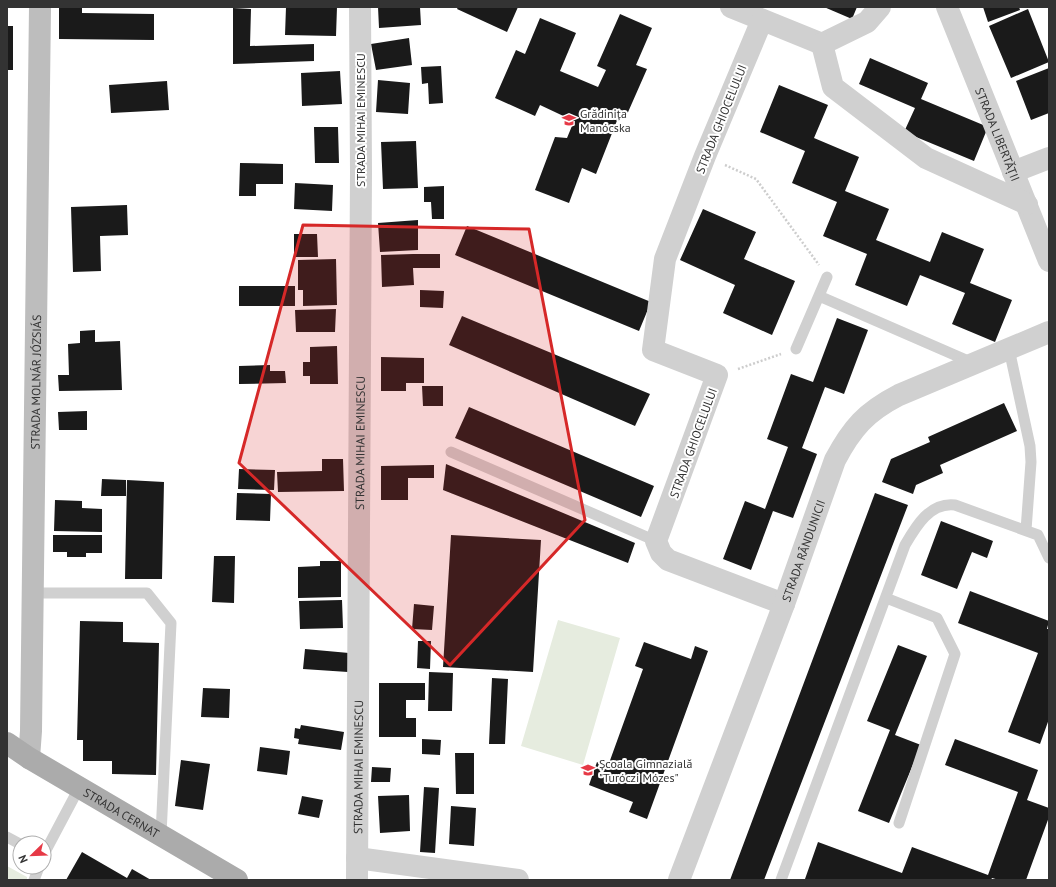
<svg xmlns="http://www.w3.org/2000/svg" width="1056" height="887" font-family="'PT Sans',sans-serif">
  <rect width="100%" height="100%" fill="#fff"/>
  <path fill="#e6ecdf" d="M558,620L620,638L583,765L521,746Z
    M7,866L27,877V880H7Z"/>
  <path fill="#1a1a1a" d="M286,7H337L336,36L285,35Z
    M378,7H420L421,25L379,28Z
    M458,7H518L507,32L457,9Z
    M824,7H857L852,19Z
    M983,7H1019L1020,10L988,22Z
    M59,8H82V13L154,14V40L59,39Z
    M233,8L251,9L250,46L314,44V61L233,64Z
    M1028,9L1049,62L1011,78L989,26Z
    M620,14L652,28L636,65L647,69L625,119L618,118L596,174L582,168L569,203L535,190L555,137L567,138L574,121L540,105L535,116L495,98L516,50L525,54L540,18L576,33L560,71L598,87L606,70L597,66Z
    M7,26H13V70H7Z
    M409,38L412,65L376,70L371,44Z
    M870,58L928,83L921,99L988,127L974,161L904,132L915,108L859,84Z
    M441,66L443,103L429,104L428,83L422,84L421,67Z
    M1049,68V113L1031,120L1016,81Z
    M340,71L342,104L302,106L301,73Z
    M378,80L410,83L408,114L376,112Z
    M167,81L169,110L111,113L109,85Z
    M779,85L828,105L814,138L859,157L845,191L889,209L876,240L930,262L942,232L984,249L970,283L1012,300L995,342L952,324L965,293L920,275L907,306L855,285L867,254L823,236L837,202L792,183L805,151L760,132Z
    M314,127H338L339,163H315Z
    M416,141L418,188L383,189L381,142Z
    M240,163L283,164V184H256V196H239Z
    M295,183L333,185L332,211L294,209Z
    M444,186V219H432L431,202H424V187Z
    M127,205L128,235L100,236L101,271L73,272L71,207Z
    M703,209L756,232L744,259L795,281L772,335L723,313L735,285L680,260Z
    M418,220V250L380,252L378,223Z
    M467,226L651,302L639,331L455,255Z
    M294,234H317L318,257H294Z
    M413,254H440V268H413L414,285L382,287L381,255Z
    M336,259L337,305L303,306V290H298V260Z
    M239,286H295V306H239Z
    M420,290L444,291L443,308L420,307Z
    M336,309L335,332H296L295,310Z
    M462,316L650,394L635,426L449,345Z
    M837,318L868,330L844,394L825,387L802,448L817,454L793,518L773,511L751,570L723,559L745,501L765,509L788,447L767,439L791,374L813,382Z
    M95,330V342L120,341L122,390L59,391L58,375H69L68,344L80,343V331Z
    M337,346L338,384H310V376H303V362H310V347Z
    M381,357L424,358V383H406V391H381Z
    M270,365V371H285L286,383L239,384V366Z
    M422,386H443V406H423Z
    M1004,403L1017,431L940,465L943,473L916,485L913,494L882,482L891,459L930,442L928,437Z
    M469,407L654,486L641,517L455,438Z
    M87,411V430H59L58,412Z
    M322,459H343L344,491L278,492L277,472L322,471Z
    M446,464L635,543L628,563L443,490Z
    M434,465V478H408V500H381V466Z
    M239,469L275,470L274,490L238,489Z
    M102,479L126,480V496H101Z
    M127,480L164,482L162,579H125Z
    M237,493L271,494L270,521L236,520Z
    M875,493L908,505L764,880H730Z
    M55,500L82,501V508L102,509V532L54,531Z
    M941,521L993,541L987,558L972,552L957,589L921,575Z
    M53,535H102V553H86V557H67V552H53Z
    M451,535L541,540L533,672L443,667Z
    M214,556H235L234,603L212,602Z
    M320,561H341V597L298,598V567L320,566Z
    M970,591L1049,621L1047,629H1049V719L1040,744L1008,732L1038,653L958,623Z
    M342,600L343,628L300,629L299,601Z
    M414,604L434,606L432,630L412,629Z
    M80,621L123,622V642L159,643L156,775L112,774V761H83V740H77Z
    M418,641H431L430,669L417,668Z
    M644,642L691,659L695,646L708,651L647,819L629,812L633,802L589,785L597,762L608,766L643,669L635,666Z
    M898,645L927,656L895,735L921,745L889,823L858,811L890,730L867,721Z
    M305,649L349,653L348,672L303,669Z
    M429,672L453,673L452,711H428Z
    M492,678L508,679L505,744H489Z
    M379,683H425V700H406V718H416V737H379Z
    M203,688L230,689L229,718L201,717Z
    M301,725L344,732L341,750L298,744L299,739L294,738L295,728L300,729Z
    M422,739L441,740L440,755L422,754Z
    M955,739L1038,770L1027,800L1049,808V817L1026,880H999L992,878L991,880L805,879L818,842L902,873L912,847L988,875L1018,792L945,765Z
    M260,747L290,751L287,775L257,771Z
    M455,753H474V794H456Z
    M181,760L210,764L203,810L175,806Z
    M372,767L391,768L390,782H371Z
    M424,787L439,788L435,853L420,852Z
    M409,795L410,831L380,833L378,796Z
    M302,796L323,800L319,818L298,814Z
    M451,806L476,808L474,846L449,844Z
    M82,852L127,878L132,869L151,880H66Z"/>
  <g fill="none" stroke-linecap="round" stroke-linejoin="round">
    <path stroke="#cdcdcd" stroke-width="2.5" stroke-dasharray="2 2" stroke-linecap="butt" d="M725,165L756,179L819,265
      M738,369L781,354"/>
    <path stroke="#d0d0d0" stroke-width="11" d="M819,296L973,363
      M796,349L827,277
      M1009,349L1030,446L1031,462L1026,530
      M451,452L656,541
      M33,593H147L171,623L161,835
      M886,598L937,618L955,654L899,823
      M7,837L20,844
      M44,854L79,788
      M34,880L39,867
      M781,880L905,545C916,526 930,502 955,505L1038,535L1049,558"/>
    <g stroke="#d0d0d0" stroke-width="22">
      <path d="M731,7L822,44L867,22L880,7"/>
      <path id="s1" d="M947,7L1049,261"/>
      <path d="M762,20L705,156L665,259L653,350L717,375L656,541L661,553L668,560L784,604"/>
      <path d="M822,44L833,87L926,158L1027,204"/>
      <path d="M1013,172L1049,158"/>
      <path d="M357,858L518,880"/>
      <path id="s2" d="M357,880L361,172L360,7"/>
      <path id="s3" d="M679,880L784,604L835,460C852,428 866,412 899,395L1049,332"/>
    </g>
    <path stroke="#bdbdbd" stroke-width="22" id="s4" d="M29,758L31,731L40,7"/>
    <path stroke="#ababab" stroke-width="22" id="s5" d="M7,743L29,758L237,880"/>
  </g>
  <path fill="#d62828" fill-opacity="0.2" stroke="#d62828" stroke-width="3" stroke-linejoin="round" d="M303,225L529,229L585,520L450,665L239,463Z"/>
  <defs>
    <symbol id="school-bare" viewBox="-9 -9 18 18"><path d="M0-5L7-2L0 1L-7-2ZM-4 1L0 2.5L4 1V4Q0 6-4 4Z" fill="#e63946" stroke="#fff" stroke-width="2.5" paint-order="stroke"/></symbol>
  </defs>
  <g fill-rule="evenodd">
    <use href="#school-bare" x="559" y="110" width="20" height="20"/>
    <use href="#school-bare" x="578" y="760" width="20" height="20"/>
  </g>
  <g text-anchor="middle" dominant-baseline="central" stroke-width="4" stroke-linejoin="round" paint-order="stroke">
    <g font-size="12" fill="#333" stroke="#fff" text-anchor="start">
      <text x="580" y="113">Grădinița<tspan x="580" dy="14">Manócska</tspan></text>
      <text x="599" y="763">Școala Gimnazială<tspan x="599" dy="14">"Turóczi Mózes"</tspan></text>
    </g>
    <g font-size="12" fill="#333" stroke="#fff">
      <text transform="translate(721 119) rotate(-68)">STRADA GHIOCELULUI</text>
      <text transform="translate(360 120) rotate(-90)">STRADA MIHAI EMINESCU</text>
      <text stroke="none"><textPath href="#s1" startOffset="137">STRADA LIBERTĂȚII</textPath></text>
      <text stroke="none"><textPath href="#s4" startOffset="376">STRADA MOLNÁR JÓZSIÁS</textPath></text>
      <text stroke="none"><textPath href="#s2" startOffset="437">STRADA MIHAI EMINESCU</textPath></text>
      <text transform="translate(693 443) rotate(-70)">STRADA GHIOCELULUI</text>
      <text stroke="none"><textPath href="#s3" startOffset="352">STRADA RÂNDUNICII</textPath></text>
      <text stroke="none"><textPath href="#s2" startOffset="113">STRADA MIHAI EMINESCU</textPath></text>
      <text stroke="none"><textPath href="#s5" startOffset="134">STRADA CERNAT</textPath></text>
    </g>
  </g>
  <rect width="1056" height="887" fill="none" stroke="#333333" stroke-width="16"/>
  <g transform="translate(32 855) rotate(247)"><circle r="19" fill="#ffffff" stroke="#adadad"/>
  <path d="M0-3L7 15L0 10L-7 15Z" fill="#e63946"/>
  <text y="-6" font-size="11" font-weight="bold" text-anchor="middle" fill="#333333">N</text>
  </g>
</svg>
